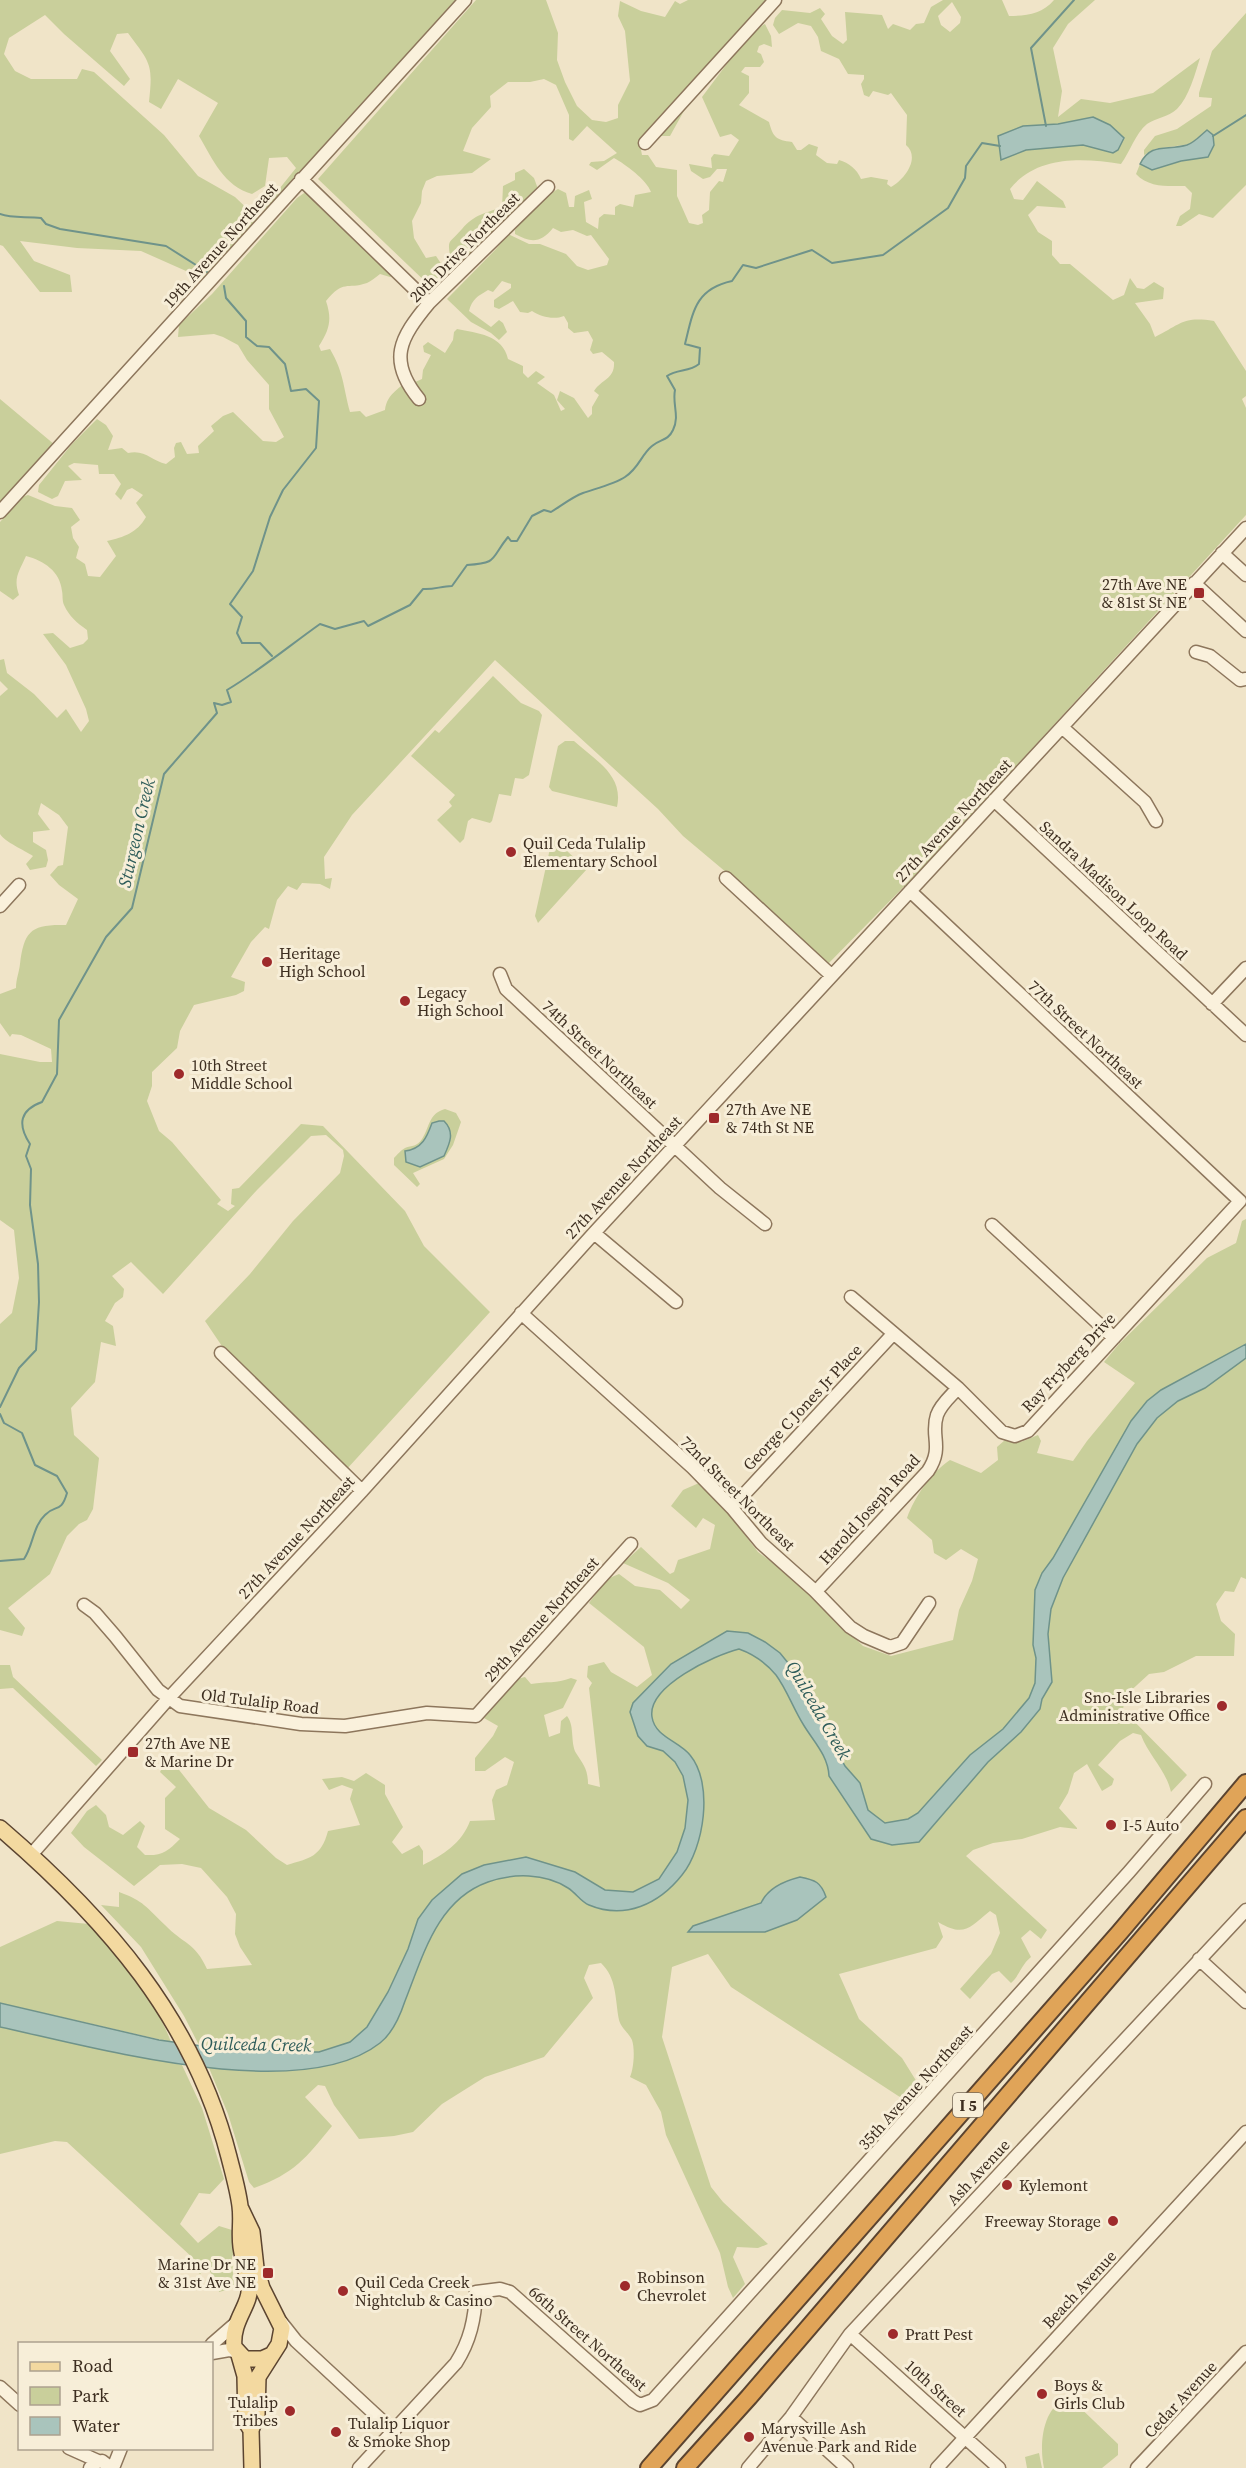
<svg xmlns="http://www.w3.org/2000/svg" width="1246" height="2468" font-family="'Source Serif 4',serif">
  <rect width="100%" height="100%" fill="#f0e4c8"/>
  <path fill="#c9cf9b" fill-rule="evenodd" d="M0,0H461L267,215L263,209L296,168L287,157L269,158L265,186L252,194C224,186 213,160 199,136L218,103L178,79L161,109L149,102C153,64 151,64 128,33L117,34L110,51L130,79L124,86L64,34L45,15L9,38L4,54L15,71L31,79H77L82,69L94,72L164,135L198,176L235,197L258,219L204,279L141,251L77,248L20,241L34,261L70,275L72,292H40L3,246L0,245Z
    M476,0H546L558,33L557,60L565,82L577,106L592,120L606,122L618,118V105L630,81L625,31L618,16L620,1L641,11L665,17L675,1L680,4L688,0H773L690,100L670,136H656L641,150L642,155H648L656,167L677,170V196L689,223L698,225L703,223L702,215L709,210L710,192L719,181L723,182L727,169H717L710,177L703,179L691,171L689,164L712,168L711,158L714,154L729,156L739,140L731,134L720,137L702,97L735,53C747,45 752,30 765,24L771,36L772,47L764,44L759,46L757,52L761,54L764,62L760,67H745L741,72L749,76V93L739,105L769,122C773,137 776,140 792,142L797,150H801L809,144L818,147L816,155L827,163L837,164L839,160C849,163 857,169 861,179L871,177L888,180L887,184L891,187C904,180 921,158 906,145L907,115L891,93L888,95L873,91L869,97L864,95L861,84L864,79V75L848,74L839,59L821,51L818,37L811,26L798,23L779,34L773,25L775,18L782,10L810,13L820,8L825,14L821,19L832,36L843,44L847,40L845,12L882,15L888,29L893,24L910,30L916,24L924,23L931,7L943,0H1002L1009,16C1027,16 1042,14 1054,0H1095L1068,24L1053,48L1062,91L1058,117L1081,99L1110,103L1153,93L1200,58C1195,74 1189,97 1177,109C1168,117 1156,118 1147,124C1135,134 1130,152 1121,164C1083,158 1037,155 1010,189L1014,199L1023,200L1037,181L1063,201L1066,208L1037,206L1028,215L1038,232L1052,241V255L1060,264H1070L1113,300L1124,295L1130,278L1137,288L1144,289L1154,282L1164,288L1163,299L1135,303L1150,324L1155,337C1181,324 1183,316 1214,321L1246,371V396L1242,399L1246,408V515L930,860L826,966L733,878L683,836L658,809L495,660L352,815L324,857L325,879L332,878L330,889L320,884L302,883L297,890L288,886L277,900L269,929L265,927L251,942L231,977L245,982L244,991L236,995L194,1005L180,1031L177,1048L152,1072V1086L147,1101L159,1131L172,1142L221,1200L217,1204L228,1211L235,1206L231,1204L232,1189L239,1188L301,1124L323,1126L405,1211L424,1246L490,1312L346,1470L230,1358L205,1321L250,1274L293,1221L340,1173L344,1156L343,1150L326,1135L311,1136L257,1190L163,1294L131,1262L112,1276L124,1289L123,1297L115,1303L105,1321L113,1326L116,1346L101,1342L95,1382L71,1408L74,1435L99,1458L93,1509L87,1520L79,1524L67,1536L50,1574L8,1608L25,1628L22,1636L0,1630V1324L12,1313L19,1278L14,1230L0,1220V1054L40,1062H52L51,1049L21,1035L12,1034L10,1037L0,1023V994L16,988C16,979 19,973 20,964C24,931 31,924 66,925L78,899L59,885L50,875L58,866L63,865L68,827L59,815L41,803L38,814L50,830L33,832V842L46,850L48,860L46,867L30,870L26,864L33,856C24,850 5,842 0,834V696L8,689L0,681V660L4,659L7,673L34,694L57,718L66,709L81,732L89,721L86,709L66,665L43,634L53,633L70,648L83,644L88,639L87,630C77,623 69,616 64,605C62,600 63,596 62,591C60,571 44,561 26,556C19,572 13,578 19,595L13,600L0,591V522L22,497L28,495L55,506L72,508L80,520L71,527L73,538L79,547L76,558L85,564L88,576L100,577L116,556L107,541C124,537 137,533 146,517L136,503L143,495L132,488L127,490L121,500L115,494L121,484L114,474H99L98,465L74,463L68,466L82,480L65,481L58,496L52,499L38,492L39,485L72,444L97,419L106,425L113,436L108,450L122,448L128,453C145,449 152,461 166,464L175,457L174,448L176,443L181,442L187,454L199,453L198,446L214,431L211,426L223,416L233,412L263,441L276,442L284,437L269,409V385L247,360L238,345L223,337L214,334L178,337L179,325L212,294L297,198L307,191L393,276L390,277L380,274C376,277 371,281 367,283C346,290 344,279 326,301C332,319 330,329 319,346L321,351L330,349C344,373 343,386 350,412L360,411L366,417L385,410C387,393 401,388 410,378L415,382L422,379L423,370L431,355L424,352L423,346L428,342L445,353L453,340L454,332L457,329C477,333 503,335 508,359L523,366V373L528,378L536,371L545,377L537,383L554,395L561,411L565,409L557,400L560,391L574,398L588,418L592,414V407L599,395L594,391C602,379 615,379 614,362L602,352L593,354L590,350L593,340L588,331L574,333L568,328V323L564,316C554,320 541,317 532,311L528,313L520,312L513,301L499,309L494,307V300L511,288V284L502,281L493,292L488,290C478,296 472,299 469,311L491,327L499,320L503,323L507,332L499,340L491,333L471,322L447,299L496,249L508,234L529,244H540L566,254L577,266L588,270L607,265L609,259L591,235L587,236L573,230L561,232L553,228C541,243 531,243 515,234V230L538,201L558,189L566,193L569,207H574L575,196L589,190L592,199L584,202L586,222L598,229L599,218L604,214L615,215V207L620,204L633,207L635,195L651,192C647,180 625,164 614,158L597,170L589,165L591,162L604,161L617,153L587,126L573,141L569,139V115L556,85L544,79L530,82H508L490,96L491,107L472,128L463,151L491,159L472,173L437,176L426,181L422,191L421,203L412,221L414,238L426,258L436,256L444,268L451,261C447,238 448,245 462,229C475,214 484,214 502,207L503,186L515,180V173L524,169L534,178L538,189L447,287L432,288L318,179ZM952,2L961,17L960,23L950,32L941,25L938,16Z
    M1246,13V185L1213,218L1199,214L1181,226H1176L1180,216L1190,209L1192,193L1185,186C1168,186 1149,188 1136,174L1140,164L1152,170L1181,161L1208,157L1214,145L1213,135L1207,130L1190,144L1155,149L1144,155V150L1155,136L1177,129L1211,106L1212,98L1199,97V93L1212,51Z
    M0,399L55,445L0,504Z
    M493,676L521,703L539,711L542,715L529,775L523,779L515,778L511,796L499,794L492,821L490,823L472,818L468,821L464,839L460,843L437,820L452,806L449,802L455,795L411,756L435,730L439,733Z
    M565,741H574C595,760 624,775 617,807L552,791L549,787L558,746Z
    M555,840L580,863L585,862L587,869L538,923L535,916L551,844Z
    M445,1109L456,1113L461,1122L453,1145L444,1159L413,1173L420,1184L417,1187L394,1165V1158C397,1155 401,1150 405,1148C412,1145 417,1147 422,1139C430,1127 428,1114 445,1109Z
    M1246,1219V1579L1241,1577L1234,1592L1225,1591L1216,1604L1221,1621L1235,1634L1234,1656H1196L1164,1672L1149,1674L1125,1696L1123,1710L1187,1775L1171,1792C1166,1770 1149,1756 1141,1735L1133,1733L1120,1741L1098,1765L1114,1779L1112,1785L1102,1791L1087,1764L1074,1773L1068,1793L1059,1808L1077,1828V1829L1060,1827L1022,1839L993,1843L973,1850L966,1856L1047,1930L1041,1939L1030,1930L1021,1938L1031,1957C1021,1965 1020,1975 1011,1983L999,1971L992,1974L970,1999L960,1989L991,1954L1000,1933L996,1915L990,1911C968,1929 964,1937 938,1922L943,1937L936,1948L839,1974L859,2019L902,2058L920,2087L906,2101L731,1987L708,1954L672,1967L662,2037L711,2187L723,2202L768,2244L758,2248L737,2247L733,2257L745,2284L733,2298L728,2287L720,2253L666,2135L661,2112L646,2085L630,2077C634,2068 635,2049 632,2040C629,2033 621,2028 619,2020C615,1999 617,1978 601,1963L589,1965L584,1978L593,1998L544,2057L485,2077L442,2104L413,2132L394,2136L359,2139L334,2105L325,2086L318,2085L305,2097L332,2126C305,2159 295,2173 254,2188L249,2182L228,2114L202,2051L184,2016L141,1947L101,1905L119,1907V1892C144,1901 146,1907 165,1925C183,1944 195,1942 207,1969L252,1965L240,1947L235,1934L236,1914L227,1897L201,1868L182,1864L160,1865L134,1886L84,1847L71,1833L87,1811L96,1805L106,1815L109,1827L123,1835L140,1821L145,1826L137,1847L145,1855C162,1856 168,1851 180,1839L165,1829V1798L176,1787L160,1772L164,1764L176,1766L209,1808L246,1830L276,1858L287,1865C310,1858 321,1857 328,1831L360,1825L350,1799L353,1789L342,1785L329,1790L322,1779L342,1777L354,1781L366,1773L385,1785V1794L403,1827L392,1842L402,1854L419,1845L423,1851V1865C443,1855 462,1843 470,1821L495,1820L492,1800L496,1790L507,1785L514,1762L505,1757L485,1771H475V1758L493,1736L498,1726L484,1718L517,1679L525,1677L531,1684C547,1681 556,1684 571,1678L577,1680L563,1708L544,1715L549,1737L560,1733L561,1721L567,1716C575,1726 570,1742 576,1753C583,1764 588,1769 588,1784L600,1787L589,1688L592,1683L587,1677L588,1666L604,1662L611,1672L637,1687L652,1675L644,1647L589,1603L607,1579L619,1574L635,1586L660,1590L681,1609L690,1600L668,1583L623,1563L641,1547L670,1574L674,1572L678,1560L710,1549L715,1525L703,1518L696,1528L671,1506L683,1490L699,1483L731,1517L758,1552L793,1578L863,1646L891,1656L953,1640L959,1610L972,1581L978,1559L961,1549L946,1560L934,1553L932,1540L907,1518C915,1496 931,1473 950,1460L981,1473L998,1460L997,1447L1005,1440L1021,1442L1038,1435L1041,1441L1037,1453L1073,1461L1087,1441L1135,1383L1104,1362L1119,1344L1207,1258L1236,1243L1242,1221Z
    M0,1665H10L13,1677L102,1760L96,1766L13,1688L0,1689Z
    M57,1921L89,1924C120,1959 155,1998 171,2042L0,2003V1947Z
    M0,2027L182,2065L202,2108L224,2179L210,2194L199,2193L180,2224L198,2243L219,2226L232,2230L239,2249L232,2256L234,2288L219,2292L218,2282L207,2268L200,2274L191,2267L194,2259L67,2142L55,2141L0,2154Z
    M1069,2397L1118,2444V2455L1102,2468H1044C1039,2445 1042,2406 1069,2397Z
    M1039,2453L1042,2468H1027L1025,2457Z"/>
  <path fill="#a9c4bc" stroke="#6f938a" stroke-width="1.5" d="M1093,117L1110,125L1124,138L1118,150L1113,153L1083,145L1026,150L1001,160L998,136L1023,126L1058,124Z
    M1207,130L1213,135L1214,145L1208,157L1181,161L1152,170L1140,164C1151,142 1166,151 1187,145C1194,143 1201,135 1207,130Z
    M439,1121H444C455,1132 450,1143 444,1156L420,1167L406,1162L405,1151C422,1149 427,1137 432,1123Z
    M1246,1344V1358L1205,1388L1178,1401L1157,1418L1137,1444L1063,1578L1051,1609L1048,1634L1052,1682L1042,1699L1040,1709L1021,1732L988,1762L919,1842L892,1845L871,1839L829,1776C828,1755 813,1741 803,1724C793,1708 787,1690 776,1675C766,1663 753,1654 739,1649C715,1655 647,1686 652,1717C655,1737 679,1741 690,1755C714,1784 704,1848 682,1875C659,1904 625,1920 589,1905C581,1902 576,1893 568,1888C545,1873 513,1873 488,1882C437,1900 423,1956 405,2001C400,2016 393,2033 380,2043C300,2106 93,2047 0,2027V2003L159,2040L216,2048L250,2047L278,2052H319L350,2042L367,2027L388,1992L408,1949L418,1919L432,1900L462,1874L484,1865L526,1857L575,1872L605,1890L633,1892L659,1879L677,1852L685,1828L688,1800L683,1776L675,1762L663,1751L647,1746L638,1736L630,1712L633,1703L671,1664L727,1631L748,1633L765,1642L780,1653L793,1669L845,1766L860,1783L868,1810L885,1823L908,1819L918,1813L970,1755L1003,1729L1029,1698L1035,1683L1036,1658L1033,1645L1035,1590L1042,1573L1053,1558L1131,1421L1147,1401L1161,1390Z
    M800,1877C815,1880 821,1882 826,1897L797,1920L765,1932H688L693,1926L761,1903C768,1888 784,1881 800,1877Z"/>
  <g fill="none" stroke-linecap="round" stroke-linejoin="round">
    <path stroke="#6f938a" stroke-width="2" d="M1046,126L1031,48L1074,0
      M1213,136L1246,115
      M0,214C12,219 27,216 41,218L46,224L60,229L166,246L207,272
      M224,286L226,298L246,321V337L257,346L269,347L285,364L291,391L306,389L319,401L316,448L283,490L270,517L253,571L230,604L242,617L237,633L242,643H260L272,656
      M0,1407L19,1368L36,1350L39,1302L38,1264L30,1205L31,1169L26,1156L30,1144C17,1124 20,1110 42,1102L57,1074L59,1020L106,937L132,908L164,774L217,713L214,703L222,705L231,702L227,690C259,671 289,646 320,624L335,629L364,621L368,626L410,605L423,589C434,590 441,586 452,586L467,565C499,563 490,559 508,537L511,541H517L532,516L544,510L551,512C561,506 572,497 583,493C594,489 615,484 625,477C639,468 641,455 652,446C660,439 668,441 673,430C680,416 672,404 675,390L667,376C678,369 689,372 699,364L700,348L685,344C693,312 695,289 732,281L743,265L756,268L812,250L832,263L883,255L948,208L965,178L966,166L982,143L1000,146
      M0,1414L4,1423L22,1433L35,1465L57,1476L67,1493C61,1514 55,1504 45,1515C33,1526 33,1546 24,1559L0,1561"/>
    <defs>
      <path id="minor" d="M645,143L775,0
        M301,179L429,303
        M419,399C387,360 400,338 429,303L548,187
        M0,512L465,0
        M1222,553L1246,575
        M1194,583L1246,631
        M1196,652L1210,656L1240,680L1246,679
        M1063,728L1145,802L1156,821
        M994,800L1246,1035
        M726,878L831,975
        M910,891L1240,1201
        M0,906L19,885
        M500,974L506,989L720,1188L765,1224
        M1212,1004L1246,968
        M992,1225L1114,1338
        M594,1233L676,1302
        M851,1297L958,1388L1002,1432L1015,1436L1028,1431L1240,1201
        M521,1313L693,1468L732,1508L761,1543L815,1591L850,1627L864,1636L890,1647L902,1643L929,1603
        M221,1353L362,1491
        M736,1503L893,1334
        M821,1586L928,1471C944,1447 930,1436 937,1415C941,1404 951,1396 958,1388
        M84,1605L95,1613L115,1636L158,1690L180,1706L301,1724L345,1726L427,1713L476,1716L631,1544
        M31,1855L168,1699L362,1491L594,1233L1246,528
        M1199,1959L1246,2002
        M281,2322L296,2341L392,2430
        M850,2334L999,2468
        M212,2344L235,2324
        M212,2353L229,2350L237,2352
        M0,2387L20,2405
        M791,2417L847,2468
        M69,2448L98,2461
        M90,2468L94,2463L102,2461L111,2468
        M113,2468L121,2448
        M359,2468L456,2363C470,2341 475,2319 476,2292L500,2289L510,2292L633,2401L640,2405L653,2400L1129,1872L1205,1784
        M748,2468L791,2417L850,2334L1246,1910
        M937,2468L1246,2132
        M1137,2468L1246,2352"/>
      <path id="major" d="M0,1828C106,1919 194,2019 229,2157C233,2173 238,2190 240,2206C242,2220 239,2233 241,2247C243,2260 247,2273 249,2287C252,2304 231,2320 234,2347L245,2359H262L271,2355
        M241,2209L252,2232L256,2268L262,2288L282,2328L279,2344L258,2377L257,2414L251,2430L252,2468
        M239,2355L245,2376L246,2422L251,2430"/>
      <path id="highway" d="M649,2468L1120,1932L1246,1783
        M685,2468L749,2397L1246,1818"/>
    </defs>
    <use href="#minor" stroke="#8d765c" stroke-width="15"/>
    <use href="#major" stroke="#5b4430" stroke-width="18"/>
    <use href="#highway" stroke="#5b4430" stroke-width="20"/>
    <use href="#minor" stroke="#faf1dc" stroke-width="12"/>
    <use href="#major" stroke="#f3d9a0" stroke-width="15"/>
    <use href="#highway" stroke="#e0a458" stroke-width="16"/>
  </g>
  <g fill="#9e2a2b" stroke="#f7eed8" stroke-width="2">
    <rect x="1193" y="587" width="12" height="12" rx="3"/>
    <circle cx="511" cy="852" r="6"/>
    <circle cx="267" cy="962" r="6"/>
    <circle cx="405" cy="1001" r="6"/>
    <circle cx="179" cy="1074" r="6"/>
    <rect x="708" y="1112" width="12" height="12" rx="3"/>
    <circle cx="1222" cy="1706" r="6"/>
    <rect x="127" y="1746" width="12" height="12" rx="3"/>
    <circle cx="1111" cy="1825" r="6"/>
    <circle cx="1007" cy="2185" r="6"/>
    <circle cx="1113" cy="2221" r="6"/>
    <rect x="262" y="2267" width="12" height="12" rx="3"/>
    <circle cx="625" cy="2286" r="6"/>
    <circle cx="343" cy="2291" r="6"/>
    <circle cx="893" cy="2334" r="6"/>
    <circle cx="1042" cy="2394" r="6"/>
    <circle cx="290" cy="2411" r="6"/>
    <circle cx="336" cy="2432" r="6"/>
    <circle cx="749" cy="2437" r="6"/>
  </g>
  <g text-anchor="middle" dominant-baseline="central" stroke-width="6" stroke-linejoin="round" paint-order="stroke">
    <rect fill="#f7eed8" stroke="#756857" stroke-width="1.5" x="953" y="2093" width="30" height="24" rx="4.5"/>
    <g font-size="15" font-weight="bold" fill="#3d2e20">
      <text x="968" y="2105">I 5</text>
    </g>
    <g font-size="16" fill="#3d2e20" stroke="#f7eed8">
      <text transform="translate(220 245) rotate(-48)">19th Avenue Northeast</text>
      <text transform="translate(464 247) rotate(-45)">20th Drive Northeast</text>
      <text transform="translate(953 820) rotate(-47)">27th Avenue Northeast</text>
      <text transform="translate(1114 890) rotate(43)">Sandra Madison Loop Road</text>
      <text transform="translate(1086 1034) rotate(43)">77th Street Northeast</text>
      <text transform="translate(600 1054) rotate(43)">74th Street Northeast</text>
      <text transform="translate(623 1177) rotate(-47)">27th Avenue Northeast</text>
      <text transform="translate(1068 1362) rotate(-47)">Ray Fryberg Drive</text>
      <text transform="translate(802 1407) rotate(-47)">George C Jones Jr Place</text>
      <text transform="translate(738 1493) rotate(45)">72nd Street Northeast</text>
      <text transform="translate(869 1509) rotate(-48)">Harold Joseph Road</text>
      <text transform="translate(296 1537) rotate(-47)">27th Avenue Northeast</text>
      <text transform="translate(541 1619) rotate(-48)">29th Avenue Northeast</text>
      <text transform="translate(260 1701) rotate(7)">Old Tulalip Road</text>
      <text transform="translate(915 2087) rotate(-48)">35th Avenue Northeast</text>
      <text transform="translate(978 2172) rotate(-47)">Ash Avenue</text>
      <text transform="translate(1079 2289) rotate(-47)">Beach Avenue</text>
      <text transform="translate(588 2338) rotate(41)">66th Street Northeast</text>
      <text transform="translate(936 2388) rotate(42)">10th Street</text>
      <text transform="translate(1180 2399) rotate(-47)">Cedar Avenue</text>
    </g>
    <g font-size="16" fill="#3d2e20" stroke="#f7eed8" text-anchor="start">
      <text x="1187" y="584" text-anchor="end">27th Ave NE<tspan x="1187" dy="18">&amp; 81st St NE</tspan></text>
      <text x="523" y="843">Quil Ceda Tulalip<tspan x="523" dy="18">Elementary School</tspan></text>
      <text x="279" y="953">Heritage<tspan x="279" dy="18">High School</tspan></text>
      <text x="417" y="992">Legacy<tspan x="417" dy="18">High School</tspan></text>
      <text x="191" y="1065">10th Street<tspan x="191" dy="18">Middle School</tspan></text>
      <text x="726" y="1109">27th Ave NE<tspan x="726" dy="18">&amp; 74th St NE</tspan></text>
      <text x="1210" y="1697" text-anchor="end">Sno-Isle Libraries<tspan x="1210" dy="18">Administrative Office</tspan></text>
      <text x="145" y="1743">27th Ave NE<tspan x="145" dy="18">&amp; Marine Dr</tspan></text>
      <text x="1123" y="1825">I-5 Auto</text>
      <text x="1019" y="2185">Kylemont</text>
      <text x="1101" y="2221" text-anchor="end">Freeway Storage</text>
      <text x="256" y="2264" text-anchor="end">Marine Dr NE<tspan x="256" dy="18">&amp; 31st Ave NE</tspan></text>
      <text x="637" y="2277">Robinson<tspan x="637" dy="18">Chevrolet</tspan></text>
      <text x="355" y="2282">Quil Ceda Creek<tspan x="355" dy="18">Nightclub &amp; Casino</tspan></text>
      <text x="905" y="2334">Pratt Pest</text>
      <text x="1054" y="2385">Boys &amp;<tspan x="1054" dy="18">Girls Club</tspan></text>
      <text x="278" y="2402" text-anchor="end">Tulalip<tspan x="278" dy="18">Tribes</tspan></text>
      <text x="348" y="2423">Tulalip Liquor<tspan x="348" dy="18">&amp; Smoke Shop</tspan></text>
      <text x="761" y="2428">Marysville Ash<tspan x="761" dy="18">Avenue Park and Ride</tspan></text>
    </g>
    <g font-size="18" font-style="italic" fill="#2f5d5a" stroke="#f7eed8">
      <text transform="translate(136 833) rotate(-77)">Sturgeon Creek</text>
      <text transform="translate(819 1710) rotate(60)">Quilceda Creek</text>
      <text transform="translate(256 2044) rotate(1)">Quilceda Creek</text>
    </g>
  </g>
  <rect x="18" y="2342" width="195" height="108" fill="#f7eed8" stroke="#ada18e" stroke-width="1.5"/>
  <rect x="30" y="2362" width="30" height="9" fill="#f3d9a0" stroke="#ada18e" stroke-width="1.5"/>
  <text x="72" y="2372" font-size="18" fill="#3d2e20">Road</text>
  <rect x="30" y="2387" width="30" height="18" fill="#c9cf9b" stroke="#ada18e" stroke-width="1.5"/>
  <text x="72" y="2402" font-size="18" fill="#3d2e20">Park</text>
  <rect x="30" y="2417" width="30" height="18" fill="#a9c4bc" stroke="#ada18e" stroke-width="1.5"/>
  <text x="72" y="2432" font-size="18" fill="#3d2e20">Water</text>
</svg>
